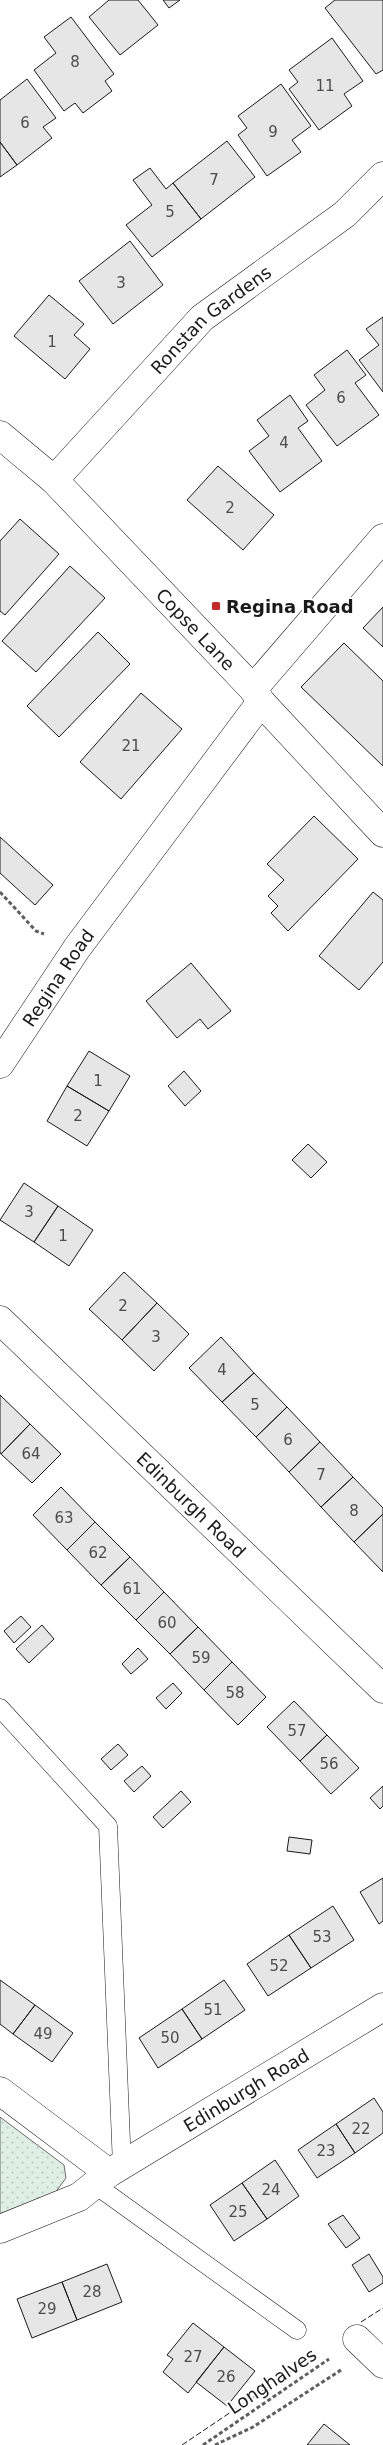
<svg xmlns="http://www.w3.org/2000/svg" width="383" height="2445" font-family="'DejaVu Sans',sans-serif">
  <defs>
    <pattern id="grass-dots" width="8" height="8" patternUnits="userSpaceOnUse" patternTransform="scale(1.25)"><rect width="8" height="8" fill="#e0efe3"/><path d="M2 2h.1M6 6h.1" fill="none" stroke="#c0ccc2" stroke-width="1.8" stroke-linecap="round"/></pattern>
  </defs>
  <rect width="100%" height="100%" fill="#fff"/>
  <path fill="url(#grass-dots)" stroke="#6a6a6a" d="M0,2117L64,2165L66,2178L55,2193L0,2216Z"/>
  <path fill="#e6e6e6" stroke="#1a1a1a" d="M109,0H138L158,25L120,55L89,17Z
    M163,0H180L169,8Z
    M335,0H383V70L376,74L325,8Z
    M71,17L114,74L105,81L112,91L83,113L75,103L64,111L34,70L56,53L44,37Z
    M332,38L363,81L344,94L352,106L319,130L289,89L298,82L289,70Z
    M27,79L56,118L43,127L52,138L17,165L0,142V100Z
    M281,84L311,126L292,140L301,152L267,176L238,135L247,128L238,116Z
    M227,141L255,177L201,219L173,183Z
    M0,142L17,165L0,177Z
    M150,168L166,189L173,183L201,219L152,257L126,225L152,205L133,180Z
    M130,241L163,285L113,324L79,281Z
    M49,295L84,324L74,335L90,349L65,379L14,336Z
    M383,317V392L359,360L379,345L366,329Z
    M347,350L366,375L355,383L379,415L337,446L306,405L325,390L314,375Z
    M290,395L308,421L298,428L322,461L280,492L249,451L269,436L257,420Z
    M218,466L274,515L243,550L187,500Z
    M20,519L59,554L5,615L0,611V541Z
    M70,566L105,598L36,672L2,641Z
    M383,607V647L363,628Z
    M98,632L130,664L59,737L27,706Z
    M344,643L383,681V766L301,687Z
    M141,693L182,729L121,799L80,762Z
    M314,816L358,859L288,931L271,913L278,906L268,896L284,880L267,864Z
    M0,837L53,885L35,905L0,873Z
    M373,892L383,900V962L359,990L319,956Z
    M191,963L231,1011L208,1029L200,1019L177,1038L146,1001Z
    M89,1051L130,1076L109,1111L67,1086Z
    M184,1071L201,1091L185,1106L168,1086Z
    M67,1086L109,1111L87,1146L47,1121Z
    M308,1144L327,1162L311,1178L292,1160Z
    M24,1183L58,1206L34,1242L0,1220Z
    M58,1206L93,1230L69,1266L34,1242Z
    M124,1272L157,1303L122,1340L89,1309Z
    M157,1303L189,1334L154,1371L122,1340Z
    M221,1337L254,1373L222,1402L189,1368Z
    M254,1373L287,1407L256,1437L222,1402Z
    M0,1395L30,1424L1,1454L0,1452Z
    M287,1407L320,1442L289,1472L256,1437Z
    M30,1424L61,1454L32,1483L1,1454Z
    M320,1442L353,1477L321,1507L289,1472Z
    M353,1477L383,1508V1514L354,1542L321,1507Z
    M61,1487L95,1522L67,1550L33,1515Z
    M383,1514V1572L354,1542Z
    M95,1522L130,1557L101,1585L67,1550Z
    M130,1557L164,1592L136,1620L101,1585Z
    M164,1592L198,1627L170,1654L136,1620Z
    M21,1616L31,1627L14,1643L4,1631Z
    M42,1625L54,1639L29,1663L16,1649Z
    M198,1627L232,1662L204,1690L170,1654Z
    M138,1648L148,1659L131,1674L122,1664Z
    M232,1662L266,1697L238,1725L204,1690Z
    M173,1683L182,1693L166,1709L156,1698Z
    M294,1701L327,1735L300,1761L267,1727Z
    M327,1735L359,1768L331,1794L300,1761Z
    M118,1744L128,1755L111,1770L101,1759Z
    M142,1766L151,1776L134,1792L124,1781Z
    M383,1786V1806L380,1809L370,1798Z
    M181,1791L191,1802L163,1828L153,1817Z
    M289,1837L312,1840L310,1854L287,1851Z
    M383,1878V1921L379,1924L360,1892Z
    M333,1906L354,1940L311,1968L289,1935Z
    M289,1935L311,1968L268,1996L247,1964Z
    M0,1980L35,2005L13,2034L0,2024Z
    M224,1980L245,2010L202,2039L182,2009Z
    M35,2005L73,2033L52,2062L13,2034Z
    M182,2009L202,2039L158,2068L139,2038Z
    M374,2098L383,2112V2133L355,2153L336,2124Z
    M336,2124L355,2153L317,2178L298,2150Z
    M275,2160L299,2196L267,2219L242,2183Z
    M242,2183L267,2219L234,2241L210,2205Z
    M343,2215L360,2238L346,2248L328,2224Z
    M369,2254L383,2277V2283L369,2292L352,2265Z
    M107,2264L122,2302L77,2320L62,2282Z
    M62,2282L77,2320L32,2338L17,2299Z
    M193,2323L224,2347L188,2393L163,2372L173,2359L167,2355Z
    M224,2347L255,2371L227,2406L196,2382Z
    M324,2424L350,2445H307Z"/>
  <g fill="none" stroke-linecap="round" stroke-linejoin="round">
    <defs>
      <path id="lane" d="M0,1708L108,1826L122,2166
        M94,2184L297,2330"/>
      <g id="street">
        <path id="s1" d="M54,480L202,318L345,214L383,176"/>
        <path d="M253,689L383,538"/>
        <path id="s2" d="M0,1064L77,948L261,702"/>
        <path id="s3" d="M0,1320L383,1689"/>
        <path d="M0,2091L109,2173"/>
        <path id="s4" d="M0,2229L79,2197L109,2173L383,2007"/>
        <path d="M357,2339L383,2364"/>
      </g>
      <g id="secondary">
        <path id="s5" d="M0,435L54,480L253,689L261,702L383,833"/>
      </g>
    </defs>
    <use href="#lane" stroke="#1a1a1a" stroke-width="19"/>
    <use href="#street" stroke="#1a1a1a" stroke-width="29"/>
    <use href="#secondary" stroke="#1a1a1a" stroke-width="29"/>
    <path stroke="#5f5f5f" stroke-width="3" stroke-dasharray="4 2.5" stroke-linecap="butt" d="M0,892L36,931L44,934
      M203,2445L329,2359
      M215,2445L253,2427L341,2370"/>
    <use href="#lane" stroke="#fff" stroke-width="18"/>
    <use href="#street" stroke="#fff" stroke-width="28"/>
    <use href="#secondary" stroke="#fff" stroke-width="28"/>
    <path stroke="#1a1a1a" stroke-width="1" stroke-dasharray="6 2.5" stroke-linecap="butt" d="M361,2322L383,2308
      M182,2445L317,2354"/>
  </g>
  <rect fill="#c62828" stroke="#fff" stroke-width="2" x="211" y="601" width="10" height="10" rx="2.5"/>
  <g text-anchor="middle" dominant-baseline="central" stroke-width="4" stroke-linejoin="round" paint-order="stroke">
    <g font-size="15" fill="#4d4d4d">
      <text x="75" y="62">8</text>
      <text x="325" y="86">11</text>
      <text x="25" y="123">6</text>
      <text x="273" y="132">9</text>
      <text x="214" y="180">7</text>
      <text x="170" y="212">5</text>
      <text x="121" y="283">3</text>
      <text x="52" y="342">1</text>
      <text x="341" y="398">6</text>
      <text x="284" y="443">4</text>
      <text x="230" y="508">2</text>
      <text x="131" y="746">21</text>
      <text x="98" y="1081">1</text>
      <text x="78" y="1116">2</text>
      <text x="29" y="1212">3</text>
      <text x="63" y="1236">1</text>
      <text x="123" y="1306">2</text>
      <text x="156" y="1337">3</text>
      <text x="222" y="1370">4</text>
      <text x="255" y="1405">5</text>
      <text x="288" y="1440">6</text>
      <text x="31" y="1454">64</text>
      <text x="321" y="1475">7</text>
      <text x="354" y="1511">8</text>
      <text x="64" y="1518">63</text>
      <text x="98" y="1553">62</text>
      <text x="132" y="1589">61</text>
      <text x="167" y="1623">60</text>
      <text x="201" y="1658">59</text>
      <text x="235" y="1693">58</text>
      <text x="297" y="1731">57</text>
      <text x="329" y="1764">56</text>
      <text x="322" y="1937">53</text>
      <text x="279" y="1966">52</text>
      <text x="213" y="2010">51</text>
      <text x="43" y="2034">49</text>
      <text x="170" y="2038">50</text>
      <text x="361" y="2129">22</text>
      <text x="326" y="2151">23</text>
      <text x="271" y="2190">24</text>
      <text x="238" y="2212">25</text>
      <text x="92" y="2292">28</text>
      <text x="47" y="2309">29</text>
      <text x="193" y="2357">27</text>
      <text x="226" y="2377">26</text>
    </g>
    <g font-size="18" fill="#1a1a1a" stroke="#fff">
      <text stroke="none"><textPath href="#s1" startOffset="225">Ronstan Gardens</textPath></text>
      <text stroke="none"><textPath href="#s5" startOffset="276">Copse Lane</textPath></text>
      <text stroke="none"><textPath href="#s2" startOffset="104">Regina Road</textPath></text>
      <text stroke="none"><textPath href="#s3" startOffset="266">Edinburgh Road</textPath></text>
      <text stroke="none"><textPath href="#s4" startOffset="284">Edinburgh Road</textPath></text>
      <text transform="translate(272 2381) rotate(-34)">Longhalves</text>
    </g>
    <g font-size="18" font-weight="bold" fill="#1a1a1a" stroke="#fff" text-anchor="start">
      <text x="226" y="606">Regina Road</text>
    </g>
  </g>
</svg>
